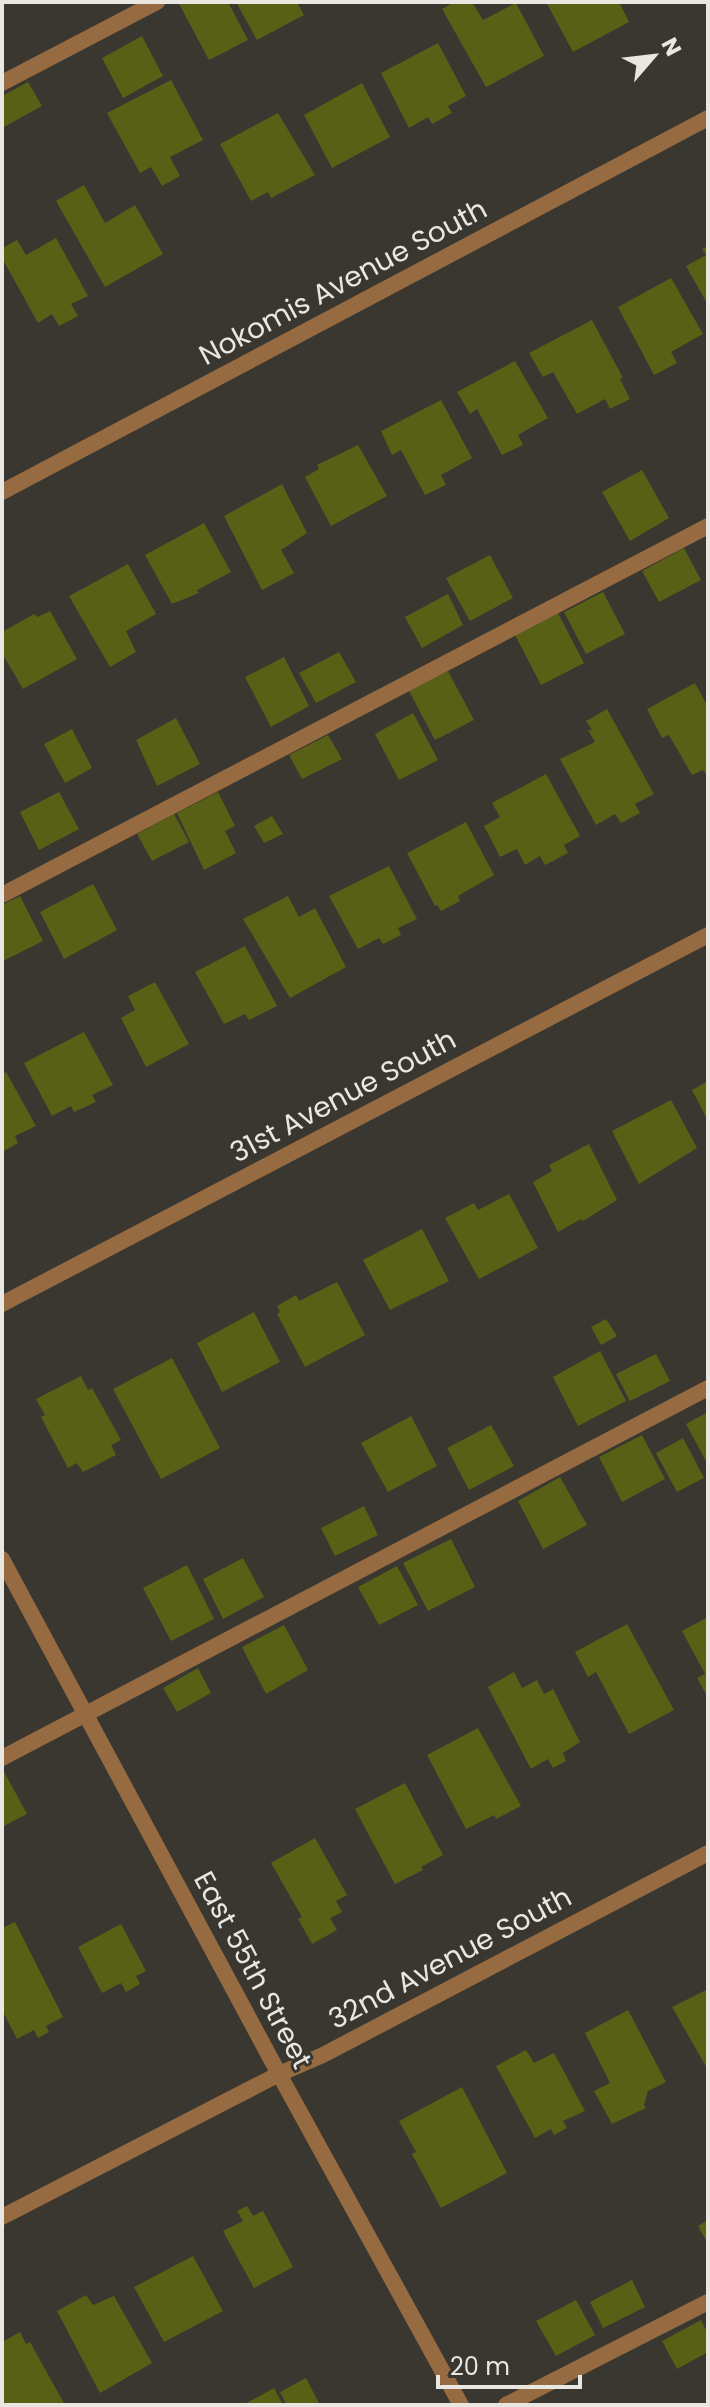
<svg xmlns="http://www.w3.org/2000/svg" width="710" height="2407" font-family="Poppins,sans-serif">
  <rect width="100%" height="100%" fill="#393730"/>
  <path fill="#586016" d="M178,2H228L248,40L209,60Z
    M236,2H297L304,15L257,40Z
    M455,2H472L483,20L516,3L544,56L486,87L442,9Z
    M546,2H619L629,22L573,52Z
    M142,36L163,76L123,98L102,58Z
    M438,43L466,96L448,106L452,113L432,124L428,117L409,128L381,73Z
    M171,80L203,140L170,157L180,176L162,186L151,167L140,173L107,113Z
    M28,82L42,106L4,127L2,96Z
    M362,83L390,137L332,168L304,115Z
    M278,113L315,175L271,198L268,192L251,201L220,144Z
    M84,185L105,223L135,205L163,254L105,287L56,201Z
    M56,238L88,296L71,304L78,316L59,326L52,314L38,323L2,258V248L17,240L26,255Z
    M708,246V305L686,266L706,255L702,249Z
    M671,278L703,334L671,352L677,363L654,375L618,307Z
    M592,320L623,378L620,379L630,399L610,409L605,399L577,414L553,372L543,377L529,353Z
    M515,361L548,418L518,435L523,445L502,455L477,409L470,414L457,392Z
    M441,400L472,458L441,475L446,485L425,495L401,450L392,455L381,431Z
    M358,445L387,496L331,526L305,477L319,469L317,465Z
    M642,470L669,518L630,541L602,492Z
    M282,484L307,533L281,550L294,573L262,590L224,516Z
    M204,523L231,572L197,590L199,593L172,604L145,555Z
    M684,548L701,580L659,602L642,571Z
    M490,555L513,598L470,621L446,578Z
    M128,564L156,614L126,631L136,652L110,667L69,596Z
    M603,592L625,634L586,654L564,612Z
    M448,594L463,625L422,648L405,617Z
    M50,611L77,659L23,689L2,653V632L34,614L37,617Z
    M558,613L584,663L541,685L515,635Z
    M339,652L356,682L316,703L299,673Z
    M284,657L309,706L271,727L245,677Z
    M448,671L474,720L435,740L409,691Z
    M695,683L708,707V777L703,770L692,775L669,735L662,738L647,709Z
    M607,709L654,794L635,804L640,813L621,823L615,814L596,825L560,759L595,742L588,730H592L586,721Z
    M413,713L438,760L399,780L375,734Z
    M176,718L200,764L157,786L136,740Z
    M72,729L92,768L65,783L44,744Z
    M328,735L342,759L302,779L289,755Z
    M546,774L580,836L564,845L568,853L545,865L540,856L525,865L517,849L500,857L484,826L500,817L492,803Z
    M59,792L79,829L39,850L20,812Z
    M218,792L235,826L225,831L236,853L204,870L177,813Z
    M174,814L189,842L152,861L137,834Z
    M272,816L283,834L264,843L254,826Z
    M466,822L494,875L458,896L460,901L441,911L437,905L435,906L407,853Z
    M389,866L417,919L398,928L401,935L383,944L379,938L358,949L329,896Z
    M93,884L117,930L64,959L40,912Z
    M20,896L43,941L3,961L2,905Z
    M288,896L299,917L315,908L346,967L290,998L243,919Z
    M245,946L277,1006L249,1020L245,1014L224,1024L195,972Z
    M155,982L189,1044L146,1067L121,1018L135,1010L128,996Z
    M84,1032L113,1085L92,1095L96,1102L74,1112L71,1106L52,1116L24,1063Z
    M6,1072L36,1126L15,1136L18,1143L2,1152V1075Z
    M708,1081V1121L692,1090Z
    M671,1100L697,1148L639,1184L612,1131Z
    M589,1144L617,1200L583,1221L581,1219L558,1232L533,1182L552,1171L549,1165Z
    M509,1194L538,1248L479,1279L445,1218L474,1203L478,1210Z
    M422,1229L449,1281L390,1310L363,1260Z
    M337,1282L365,1335L305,1367L277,1314L280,1312L277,1306L296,1295L299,1301Z
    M254,1312L280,1362L222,1392L197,1343Z
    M606,1319L617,1336L601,1345L591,1327Z
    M600,1351L626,1401L578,1426L553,1377Z
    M656,1354L670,1381L630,1401L616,1374Z
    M172,1358L220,1448L161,1479L113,1389Z
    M81,1376L88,1390L92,1388L121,1440L111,1445L116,1455L83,1472L77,1463L68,1468L41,1417L45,1415L36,1399Z
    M708,1412V1465L686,1424Z
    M411,1416L437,1466L388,1492L361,1443Z
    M491,1425L514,1466L469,1490L447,1448Z
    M642,1435L665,1479L622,1502L599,1457Z
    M683,1438L704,1478L677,1492L656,1453Z
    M560,1477L587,1525L543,1549L518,1501Z
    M364,1506L378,1535L335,1556L321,1528Z
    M451,1539L475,1587L428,1611L403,1563Z
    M243,1558L264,1597L223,1619L203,1579Z
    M187,1565L214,1619L171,1641L143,1588Z
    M397,1566L418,1605L379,1625L358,1587Z
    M708,1617V1698L697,1678L705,1674L682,1631Z
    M627,1624L674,1710L629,1734L596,1672L588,1677L575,1652Z
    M284,1625L308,1670L266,1694L242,1647Z
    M198,1668L211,1693L177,1712L163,1688Z
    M514,1672L522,1688L537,1680L544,1694L553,1689L580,1742L563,1753L566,1761L553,1768L548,1759L531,1769L488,1687Z
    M478,1728L521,1806L496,1819L494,1815L466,1829L427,1755Z
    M2,1768L27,1814L2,1827Z
    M405,1783L443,1855L421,1867L423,1870L395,1884L355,1809Z
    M315,1838L347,1895L336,1901L342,1912L330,1918L337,1930L312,1944L298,1919L302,1917L271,1863Z
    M15,1922L63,2017L46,2026L49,2032L38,2038L34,2030L17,2039L2,2010V1928Z
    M121,1924L146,1971L136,1976L140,1984L126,1992L121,1983L102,1993L78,1947Z
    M708,1989V2070L672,2007Z
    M628,2010L666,2082L648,2091L644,2105L646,2108L612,2124L594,2091L610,2083L585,2033Z
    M526,2050L534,2063L554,2053L585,2111L563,2121L567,2128L554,2135L551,2129L535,2138L496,2066Z
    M462,2087L507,2173L441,2208L412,2154L416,2152L399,2121Z
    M247,2206L253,2216L263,2211L293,2267L254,2288L223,2231L243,2221L237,2211Z
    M708,2220V2244L698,2226Z
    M193,2256L223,2311L164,2342L134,2287Z
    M632,2280L645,2307L603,2328L590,2302Z
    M86,2295L93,2305L114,2296L152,2363L100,2393L57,2311Z
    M576,2300L595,2335L556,2356L536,2321Z
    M701,2320L708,2334V2352L677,2369L662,2341Z
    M20,2332L26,2344L30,2342L65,2405H2V2342Z
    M306,2378L320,2405H287L280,2392Z
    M274,2388L283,2405H243Z"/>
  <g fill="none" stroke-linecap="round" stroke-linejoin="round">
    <path stroke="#976b41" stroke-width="16" d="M2,83L157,2
      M2,895L708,526
      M2,1758L708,1388
      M506,2405L708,2302"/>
    <path stroke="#976b41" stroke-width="16" d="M2,492L708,118
      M2,1304L708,935
      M2,1559L279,2074L461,2405
      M2,2217L279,2074L323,2055L708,1853"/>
  </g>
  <g text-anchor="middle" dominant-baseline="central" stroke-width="6" stroke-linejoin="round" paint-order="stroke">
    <g font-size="28" fill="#e9e7e2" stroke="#393730">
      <text transform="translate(343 282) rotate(-28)">Nokomis Avenue South</text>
      <text transform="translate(343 1096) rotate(-28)">31st Avenue South</text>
      <text transform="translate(450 1958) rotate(-28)">32nd Avenue South</text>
      <text transform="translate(253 1970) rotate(62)">East 55th Street</text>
    </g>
  </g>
  <rect width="710" height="2407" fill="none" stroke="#e9e7e2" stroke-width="8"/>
  <g transform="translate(654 56) rotate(62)" stroke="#393730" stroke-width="6" paint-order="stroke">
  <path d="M0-6L14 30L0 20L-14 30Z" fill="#e9e7e2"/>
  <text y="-12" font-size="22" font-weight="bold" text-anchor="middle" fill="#e9e7e2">N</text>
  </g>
  <path d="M438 2375v12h142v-12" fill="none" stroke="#e9e7e2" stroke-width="4"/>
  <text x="450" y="2375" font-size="24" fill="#e9e7e2" stroke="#393730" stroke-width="6" paint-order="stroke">20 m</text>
</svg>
